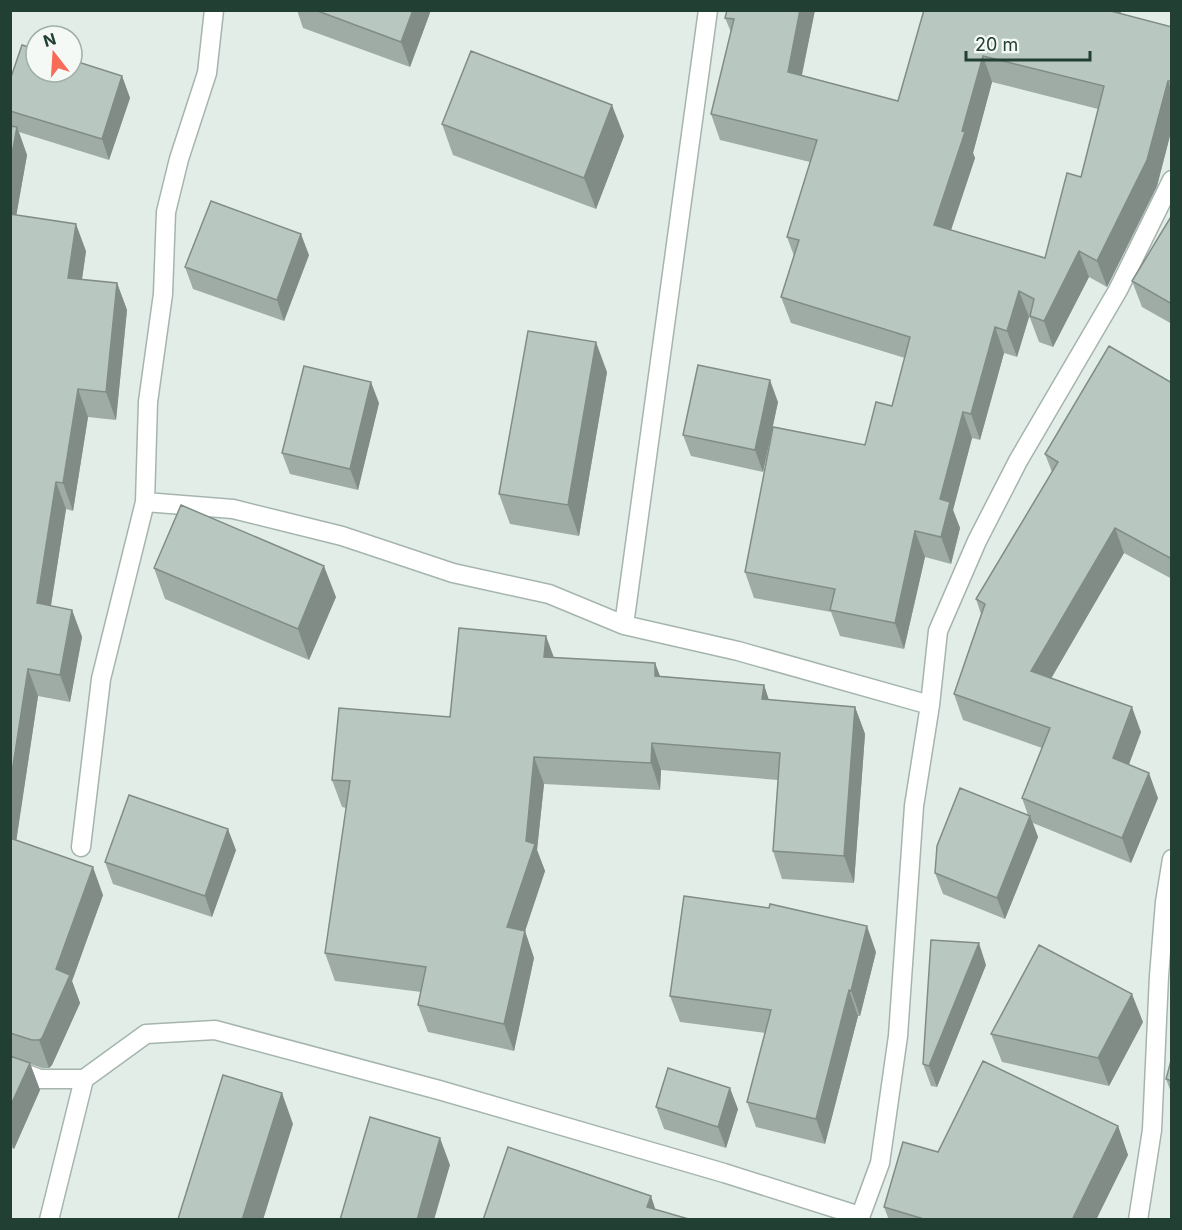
<svg xmlns="http://www.w3.org/2000/svg" width="1182" height="1230" font-family="Inter,sans-serif">
  <rect width="100%" height="100%" fill="#e3ede7"/>
  <g fill="none" stroke-linecap="round" stroke-linejoin="round">
    <defs>
      <path id="minor" d="M145,502L233,509L342,536L453,573L549,594L624,625L738,651L930,705
        M624,625L708,10
        M81,847L101,679L145,502L148,402L163,294L166,212L179,159L207,73L214,10
        M10,1068L40,1079H84L146,1034L215,1030L439,1090L724,1173L860,1216
        M49,1220L84,1079
        M859,1220L880,1163L898,1036L914,806L930,705L938,631L977,541L1018,461L1118,290L1172,180
        M1138,1220L1152,1130L1159,976L1165,902L1172,859"/>
    </defs>
    <use href="#minor" stroke="#a5b5ae" stroke-width="21"/>
    <use href="#minor" stroke="#fff" stroke-width="18"/>
  </g>
  <path fill="#9eaca5" fill-rule="evenodd" d="M297,10H431L410,67L303,28Z
    M815,10L802,75L898,101L924,10H1121L1120,14L1172,27V128L1157,186L1107,287L1089,277L1053,347L1039,342L1030,318L1029,317L1017,357L1004,353L980,440L972,438L953,510L960,528L951,564L925,557L904,649L840,636L831,612L754,598L745,572L865,445L892,406L905,358L791,323L781,297L794,256L787,237L810,162L720,140L711,114L731,32L725,18ZM992,82L1098,109L1081,177L1045,258L951,230L975,158L973,153Z
    M122,76L130,98L109,160L19,132L27,155L16,215L86,251L82,280L117,283L127,310L116,420L88,417L73,511L66,509L51,606L72,610L82,637L70,702L38,696L16,840L103,895L72,981L80,1003L52,1065L49,1068H42L30,1064L40,1090L14,1149L10,1147V80Z
    M442,124L624,136L596,209L453,155Z
    M1172,215V324L1142,307L1132,281Z
    M309,255L284,321L193,289L185,267Z
    M607,372L579,536L510,524L499,494Z
    M1172,383V579L1124,553L1051,678L1141,732L1129,764L1158,798L1131,863L1033,823L1038,837L1005,919L943,894L935,873L1028,815L1022,798L1042,748L963,720L954,694L981,614L976,599L1052,472L1045,454Z
    M778,402L763,472L691,456L683,435Z
    M379,403L358,490L290,474L282,453Z
    M154,568L336,597L309,660L165,599Z
    M554,658L655,663L660,676L764,685L769,700L855,707L865,734L854,883L782,879L773,851L778,780L661,770L660,790L544,784L537,850L545,871L525,931L534,958L514,1051L428,1032L418,1005L421,992L335,981L325,953L346,808L342,807L332,780L450,717Z
    M236,850L212,917L113,884L105,862Z
    M876,952L860,1016H858L825,1144L756,1127L747,1102L765,1033L680,1022L670,996Z
    M986,965L937,1087L931,1086L923,1064Z
    M1143,1022L1109,1086L1002,1062L991,1034Z
    M1172,1057V1095L1166,1079Z
    M656,1107L738,1109L726,1148L664,1129Z
    M1118,1126L1128,1155L1096,1220H889L884,1207L938,1152Z"/>
  <path fill="#818c86" d="M413,10H431L410,67L401,42Z
    M800,10H815L797,98L788,72Z
    M1121,10L1117,37L1107,11Z
    M983,56L992,82L973,153L975,158L944,251L934,225L962,131Z
    M122,76L130,98L109,160L102,139Z
    M1168,81L1172,92V128L1157,186L1107,287L1097,261Z
    M612,105L624,136L596,209L584,178Z
    M17,127L27,155L12,240L10,237V165Z
    M76,224L86,251L78,306L68,278Z
    M301,234L309,255L284,321L277,300Z
    M1079,251L1089,277L1053,347L1044,321Z
    M117,283L127,310L116,420L106,392Z
    M1019,291L1029,317L1017,357L1007,331Z
    M995,327L1004,353L980,440L971,414Z
    M596,342L607,372L579,536L568,505Z
    M770,380L778,402L763,472L755,450Z
    M371,382L379,403L358,490L350,469Z
    M78,389L88,417L73,511L63,483Z
    M963,412L972,438L953,510L960,528L951,564L941,537L940,499Z
    M56,482L66,509L47,630L37,603Z
    M1115,528L1124,553L1041,696L1031,671Z
    M915,531L925,557L904,649L895,623Z
    M324,566L336,597L309,660L298,629Z
    M72,610L82,637L70,702L60,675Z
    M546,636L556,663L544,657Z
    M655,663L665,690L655,676Z
    M28,669L38,696L13,863L10,857V785Z
    M764,685L773,713L762,699Z
    M855,707L865,734L854,883L844,856Z
    M1132,707L1141,732L1122,783L1113,758Z
    M652,743L661,770L660,790L651,763Z
    M534,757L544,784L537,850L545,871L525,931L534,958L514,1051L504,1024L507,927L526,841Z
    M1149,773L1158,798L1131,863L1122,838Z
    M1030,816L1038,837L1005,919L997,898Z
    M228,829L236,850L212,917L205,896Z
    M93,867L103,895L72,981L80,1003L52,1065L49,1068L39,1040L56,969Z
    M867,926L876,952L860,1016L851,991Z
    M979,943L986,965L937,1087L929,1066Z
    M849,990L858,1016L825,1144L816,1119Z
    M1132,994L1143,1022L1109,1086L1098,1058Z
    M30,1063L40,1090L14,1149L10,1138V1107Z
    M730,1088L738,1109L726,1148L718,1127Z
    M282,1093L293,1124L263,1220H242Z
    M1118,1126L1128,1155L1096,1220H1072Z
    M440,1138L450,1165L434,1220H417Z
    M651,1196L659,1220L647,1207Z"/>
  <path fill="#b8c8c0" stroke="#818c86" stroke-width="1.5" fill-rule="evenodd" d="M315,10H413L401,42Z
    M727,10H800L788,72L898,101L924,10H1107L1172,27V81H1168L1147,160L1097,261L1079,251L1044,321L1030,316L1034,299L1019,291L1007,331L995,327L971,414L963,412L940,499L950,502L941,537L915,531L895,623L830,610L835,589L745,572L773,427L865,445L876,402L892,406L910,337L781,297L799,240L787,237L817,140L711,114L734,19L725,18ZM983,56L1104,86L1081,177L1067,173L1045,258L934,225L965,132L962,131Z
    M22,45L36,49V72H72V60L122,76L102,139L10,111V80Z
    M471,51L612,105L584,178L442,124Z
    M10,126L17,127L10,165Z
    M211,201L301,234L277,300L185,267Z
    M10,214L76,224L68,278L117,283L106,392L78,389L63,483L56,482L37,603L72,610L60,675L28,669L10,785Z
    M1172,215V304L1132,281Z
    M528,331L596,342L568,505L499,494Z
    M1109,346L1172,383V559L1115,528L1031,671L1132,707L1113,758L1149,773L1122,838L1022,798L1050,728L954,694L985,604L976,599L1058,462L1045,454Z
    M698,365L770,380L755,450L683,435Z
    M304,366L371,382L350,469L282,453Z
    M181,505L324,566L298,629L154,568Z
    M459,628L546,636L544,657L655,663V676L764,685L762,699L855,707L844,856L773,851L780,753L652,743L651,763L534,757L526,841L535,844L507,927L525,931L504,1024L418,1005L426,967L325,953L350,781L332,780L339,708L450,717Z
    M960,788L1030,816L997,898L935,873L937,846Z
    M129,795L228,829L205,896L105,862Z
    M10,838L93,867L56,969L70,975L42,1038L39,1040H32L10,1033Z
    M684,896L769,908L770,904L867,926L851,991L849,990L816,1119L747,1102L771,1010L670,996Z
    M931,940L979,943L929,1066L923,1064Z
    M1039,945L1132,994L1098,1058L991,1034Z
    M10,1056L30,1063L10,1107Z
    M1172,1057V1081L1166,1079Z
    M983,1061L1118,1126L1072,1220H927L884,1207L903,1142L938,1152Z
    M668,1068L730,1088L718,1127L656,1107Z
    M223,1075L282,1093L242,1220L178,1219Z
    M370,1117L440,1138L417,1220H340Z
    M508,1147L651,1196L647,1207L692,1220H483Z"/>
  <rect width="1182" height="1230" fill="none" stroke="#223f34" stroke-width="24"/>
  <g transform="translate(54 54) rotate(343)"><circle r="28" fill="#f4f9f6" stroke="#a0afa8" stroke-width="1.5"/>
  <path d="M0-4.5L10 22L0 15L-10 22Z" fill="#f76b57"/>
  <text y="-9" font-size="16" font-weight="bold" text-anchor="middle" fill="#223f34">N</text>
  </g>
  <path d="M966 51v9h124v-9" fill="none" stroke="#223f34" stroke-width="3"/>
  <text x="975" y="51" font-size="18" fill="#223f34" stroke="#f4f9f6" stroke-width="4.5" paint-order="stroke">20 m</text>
</svg>
